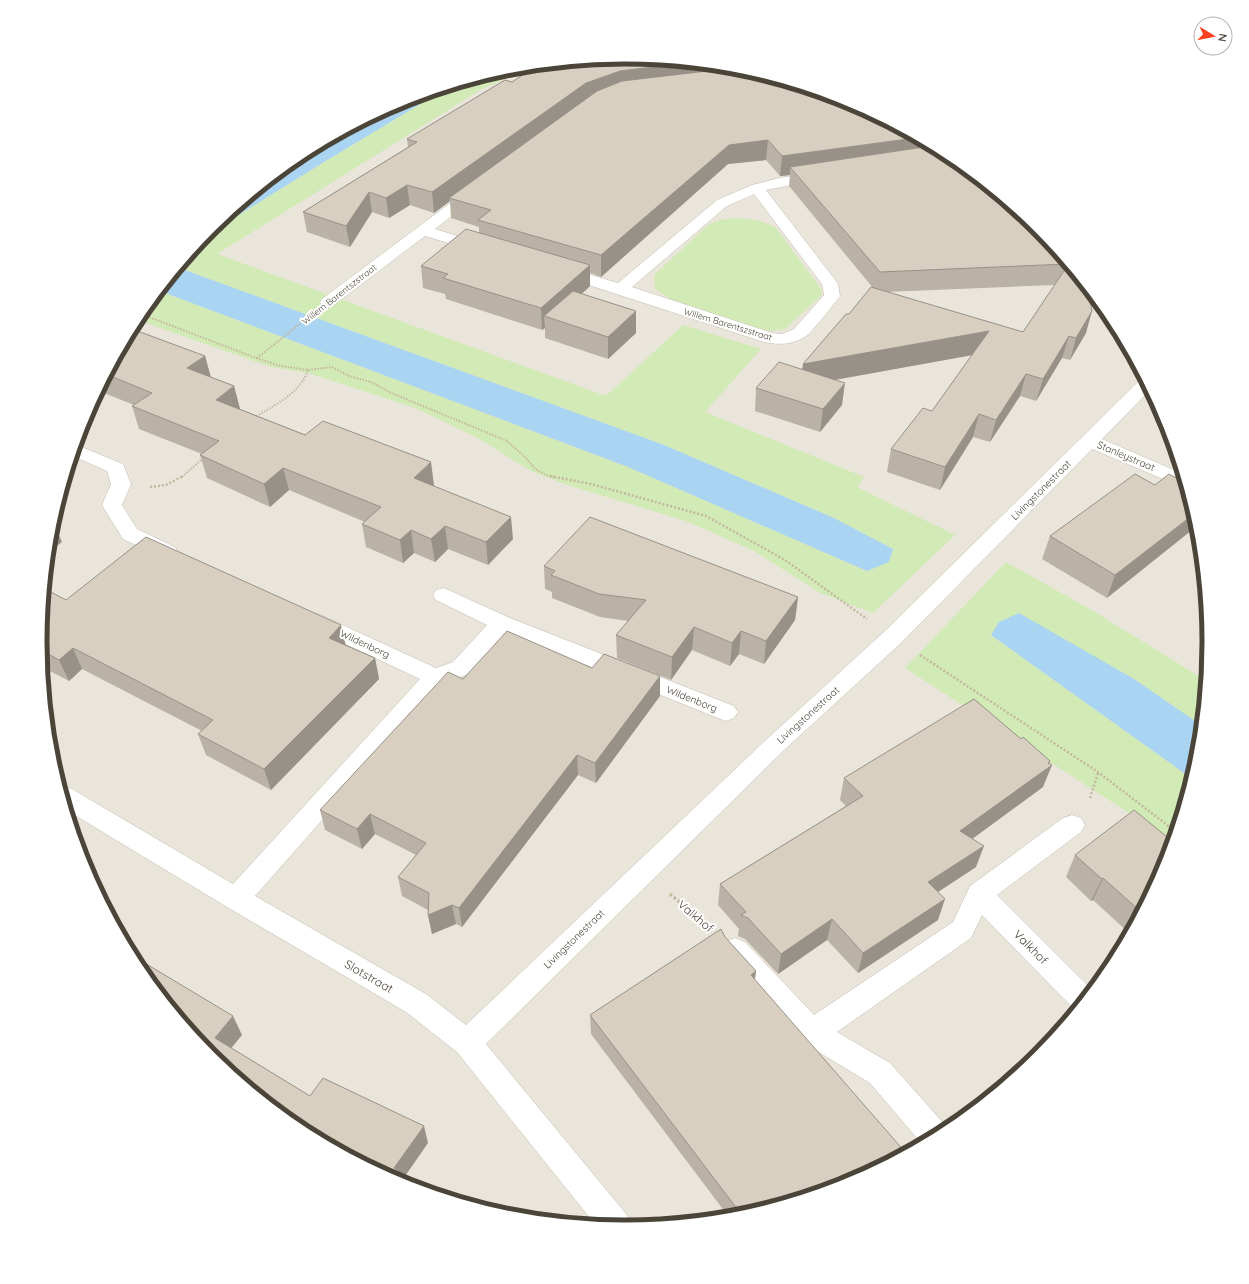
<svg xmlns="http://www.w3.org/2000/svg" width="1249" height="1284" font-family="Quicksand,sans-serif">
  <rect width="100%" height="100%" fill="#f6f3ec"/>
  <path fill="#eae5da" d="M43 642a582 582 0 1 1 1164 0a582 582 0 1 1-1164 0Z"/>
  <path fill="#d2eab5" d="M535,66L482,89L217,254L606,396L683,325L761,349L705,412L864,477L857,487L955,535L873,613L820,593L754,551L686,521L564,484L531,471L474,436L415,408L308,373L271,367L137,320L160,291L628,467L867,571L893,549L834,518L664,445L179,268L205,236L324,162L447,88L511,69Z
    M735,218C750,219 763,220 776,228L821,289L822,295L785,329L772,331L752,327L674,301L655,289L654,275L708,225L719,220Z
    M1006,562L1095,612L1205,680L1201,725L1134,679L991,635L1191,778L1172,841L905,668Z"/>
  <path fill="#a9d4f2" d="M447,88L324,162L205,236L211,229L300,156L401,102Z
    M179,268L664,445L834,518L893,549L889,562L867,571L628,467L160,291Z
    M1019,613L1134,679L1201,725L1198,756L1191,778L991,635L999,622Z"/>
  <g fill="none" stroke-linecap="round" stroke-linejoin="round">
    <defs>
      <path id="minor" d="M818,172L823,173L825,176L823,179L766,190L836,281L838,284L840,296C834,304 813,331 806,336C794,345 777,345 764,342L555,274L553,271L555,268L561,266L618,283L717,200L752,185L779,178ZM754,194L822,284L824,295L794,329L782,334L772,333L632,287L727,206Z
        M474,188L479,189L481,192L479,195L435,229L487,245L490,248L487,251L482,253L425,236L334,305L328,307L322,305L320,302L322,299L469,189Z
        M1144,379L1150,390L1102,439L1181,473L1185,487L1177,485L1092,449L901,643L783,751L486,1044L627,1215L632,1226L594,1223L457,1052L406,1012L227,907L68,811L61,787L63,786L72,789L233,884L420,679L307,626L304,621L307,616L315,613L323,616L436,668L453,662L487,625L436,600L433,595L436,590L444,588L510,618L734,706L738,712L734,718L726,721L718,718L506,633L469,674L443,683L255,896L426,994L466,1025L767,739L885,631L1140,380Z
        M77,445L123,464L131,484L122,505L137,529L175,547L178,552L175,557L168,559L161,557L123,539L102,505L111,484L107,471L73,456Z
        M1072,815L1081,818L1085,825L1081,832L997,895L1092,990L1075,1010L982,915L971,938L837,1032L890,1063L945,1125L946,1130L921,1143L870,1083L802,1042L725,958L721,950L725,942L735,938L745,942L814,1015L953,922L970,886L1063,818Z"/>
    </defs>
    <use href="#minor" stroke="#c2bbae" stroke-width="1"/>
    <path stroke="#c4b79f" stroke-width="2" stroke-dasharray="1.5 1.5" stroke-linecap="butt" d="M141,314L256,358L281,366L308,370L332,367L349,376L371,382L389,392L507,441L524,456L535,469L546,475L555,477
      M257,358L306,319
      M254,418C275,404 299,395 308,370
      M182,477L203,458"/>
    <path stroke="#c4b79f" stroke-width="2.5" stroke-dasharray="2 2" stroke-linecap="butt" d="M550,476L591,484L706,516L785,560L867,619
      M150,487L166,485L183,476
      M920,655L1098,772L1171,828
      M1090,798L1098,773"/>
    <path stroke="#c4b79f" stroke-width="3.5" stroke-dasharray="2.5 2.5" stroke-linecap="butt" d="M1169,827L1175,831
      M670,894L711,928"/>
    <use href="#minor" fill="#fff" fill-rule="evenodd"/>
  </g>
  <path fill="#bab2a6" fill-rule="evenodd" d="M536,66L1019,220L1064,260L1088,290L1086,333L1070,360L1062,358L1036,401L1020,396L990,442L973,437L940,490L887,472L891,449L932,411L972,355L835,380L842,405L820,432L755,411L756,388L802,369L849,314L873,288L789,186L790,175L780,176L766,160L728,164L601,277L590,273V286L582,294L636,333L608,359L545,338V328L542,330L446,299L445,294L423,288L421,266L479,233V227L451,218L450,201L434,213L410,205L389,218L372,212L350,247L307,232L303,212L408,147L407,139L512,82ZM1055,285L1023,332L886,292Z
    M132,329L205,356L211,377L234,386L240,409L434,485H433L513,539L488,565L448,549L435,562L414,553L403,563L366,547L362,524L365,522L289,490L270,507L207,478L200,455L202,454L139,429L132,406L134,405L99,391Z
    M1155,485L1107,598L1042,559L1050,536Z
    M544,566L798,597L795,620L764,664L739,654L730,666L692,650L671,680L617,658L616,635L628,621L600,617L552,598V592L545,589Z
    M66,600L346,645L375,658L379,679L271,790L206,755L198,734L202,731L82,669L69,681L42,667L40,642Z
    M592,668L660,676V696L596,783L578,775L462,927L456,924L432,934L428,915V910L402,896L398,877L416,855L375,834L362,849L325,830L320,810L463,679Z
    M1021,739L1050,761L1043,787L972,839L976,867L938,892V920L858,973L827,940L778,974L745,939L738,936L739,929L718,905L720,884L846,806L840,800L844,778Z
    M1075,855L1164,866L1129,933L1093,900L1091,901L1066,877Z
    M756,971L755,980L848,1182L738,1215L728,1216L591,1034L590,1015Z"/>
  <path fill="#979187" d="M684,63L739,69L449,198L450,201L434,213L432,192L586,83L620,71Z
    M915,138L931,146L790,167V175L780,176L782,156Z
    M768,140L766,160L728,164L601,277V255L729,145Z
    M407,185L410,205L389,218L386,198Z
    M369,192L372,212L350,247L346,226Z
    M590,265V286L554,319L544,316L545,328L542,330L541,308Z
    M636,311V333L608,359V337Z
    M1092,311L1086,333L1070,360L1076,338Z
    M989,331L984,353L800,386L803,364Z
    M1069,336L1062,358L1036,401L1043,379Z
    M205,356L211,378L187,368Z
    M1026,374L1020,396L990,442L996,420Z
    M845,383L842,405L820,432L823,409Z
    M234,386L240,409L223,422L216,400Z
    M979,414L973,437L940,490L945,467Z
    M431,462L434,485L417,500L414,478Z
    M283,468L289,490L270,507L264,484Z
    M1194,514L1197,526L1107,598L1115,575Z
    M511,517L513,539L488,565L486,542Z
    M53,522L62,542L49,552L51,528Z
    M445,526L448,549L435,562L431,539Z
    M411,530L414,553L403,563L400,540Z
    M798,597L795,620L764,664L766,641Z
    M341,625L346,646L329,638Z
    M694,627L692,650L671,680L672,657Z
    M741,631L739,654L730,666L732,643Z
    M73,648L82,669L69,681L59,660Z
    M375,658L379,679L271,790L264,769Z
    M660,676V696L596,783L595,763Z
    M577,755L578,775L462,927L459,908Z
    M1050,761L1047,768L1052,765L1043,787L953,853L960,831Z
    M370,814L375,834L362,849L357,829Z
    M984,846L976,867L921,903L928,882Z
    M1103,878L1093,900L1091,901L1102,879Z
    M945,899L938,920L858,973L863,953Z
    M452,905L456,924L432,934L428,915Z
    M832,919L827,940L778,974L781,954Z
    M756,971L753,991L751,975Z
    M233,1016L242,1035L224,1057L215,1038Z
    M424,1126L428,1143L401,1182L394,1168Z"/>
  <path fill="#d8cfc1" stroke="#979187" d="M625,58L684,63L620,71L586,83L432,192L407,185L386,198L369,192L346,226L303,212L417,142L407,139L505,80L512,82L536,66Z
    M733,68L739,69L848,102L915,138L782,156L768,140L729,145L601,255L478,220L491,210L449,198L597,91L622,81Z
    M931,146L949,156L977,179L1019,220L1064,260L1067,264L880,272L790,167Z
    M466,229L590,265L541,308L443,278L448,274L421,266Z
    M1068,265L1088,290L1092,311L1076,338L1069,336L1043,379L1026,374L996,420L979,414L945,467L891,449L923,408L932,411L989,331L803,364L846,314H849L871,287L1023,332Z
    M573,291L636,311L608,337L544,316Z
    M132,329L205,356L187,368L234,386L216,400L305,435L323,421L431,462L414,478L511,517L486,542L445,526L431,539L411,530L400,540L362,524L381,507L283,468L264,484L200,455L219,441L132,406L152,393L108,375Z
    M779,362L845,383L823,409L756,388Z
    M1135,474L1155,485L1169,474L1184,482L1194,514L1115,575L1050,536Z
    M590,517L798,597L766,641L741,631L732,643L694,627L672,657L616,635L646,600L599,594L551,575L555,571L544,566Z
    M146,537L341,625L329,638L375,658L264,769L198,734L213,720L73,648L59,660L41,650L40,642L45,589L66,600Z
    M507,631L592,668L604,654L660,676L595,763L577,755L459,908L452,905L428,915L429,893L398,877L426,843L370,814L357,829L320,810L448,672L463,679Z
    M974,699L1021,739L1023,737L1050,761L1048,763L1052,765L960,831L984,846L928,882L945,899L863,953L832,919L781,954L748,918L741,915L746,912L720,884L863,796L844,778Z
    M1134,810L1172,841L1164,866L1140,911L1103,878L1102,879L1075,855Z
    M721,929L725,937L756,971L751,975L905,1152L848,1182L741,1214L590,1015Z
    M133,956L233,1016L215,1038L310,1096L323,1078L424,1126L394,1168L429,1191L401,1182L300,1128L211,1055L138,967Z"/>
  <g text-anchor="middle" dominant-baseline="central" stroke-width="4" stroke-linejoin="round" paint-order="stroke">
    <g font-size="9" fill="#4b4439" stroke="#fff">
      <text transform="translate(339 294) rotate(-38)">Willem Barentszstraat</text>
      <text transform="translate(728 324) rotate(17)">Willem Barentszstraat</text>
    </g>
    <g font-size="10" fill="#4b4439" stroke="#fff">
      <text transform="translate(1126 456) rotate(23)">Stanleystraat</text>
      <text transform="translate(1041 490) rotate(-45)">Livingstonestraat</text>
      <text transform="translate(365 644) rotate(25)">Wildenborg</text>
      <text transform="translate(692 699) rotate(22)">Wildenborg</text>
      <text transform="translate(808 715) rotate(-42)">Livingstonestraat</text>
      <text transform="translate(574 939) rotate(-44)">Livingstonestraat</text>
    </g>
    <g font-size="12" fill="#4b4439" stroke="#fff">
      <text transform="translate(696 916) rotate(40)">Valkhof</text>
      <text transform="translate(1031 947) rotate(45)">Valkhof</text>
      <text transform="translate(369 976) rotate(30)">Slotstraat</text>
    </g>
  </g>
  <path d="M0 0H1249V1284H0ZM624 64H625A577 577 0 0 1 1202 641V643A577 577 0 0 1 625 1220H624A577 577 0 0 1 47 643V641A577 577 0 0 1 624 64Z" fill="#fff" fill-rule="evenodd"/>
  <path fill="none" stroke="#4b4439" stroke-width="5" d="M624 64H625A577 577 0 0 1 1202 641V643A577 577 0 0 1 625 1220H624A577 577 0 0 1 47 643V641A577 577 0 0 1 624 64Z"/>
  <g transform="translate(1213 36) rotate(100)"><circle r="19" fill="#ffffff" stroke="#b7b4b0"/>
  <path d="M0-3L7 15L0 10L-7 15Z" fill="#fc3f1d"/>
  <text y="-6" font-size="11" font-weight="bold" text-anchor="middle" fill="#4b4439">N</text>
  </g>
</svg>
